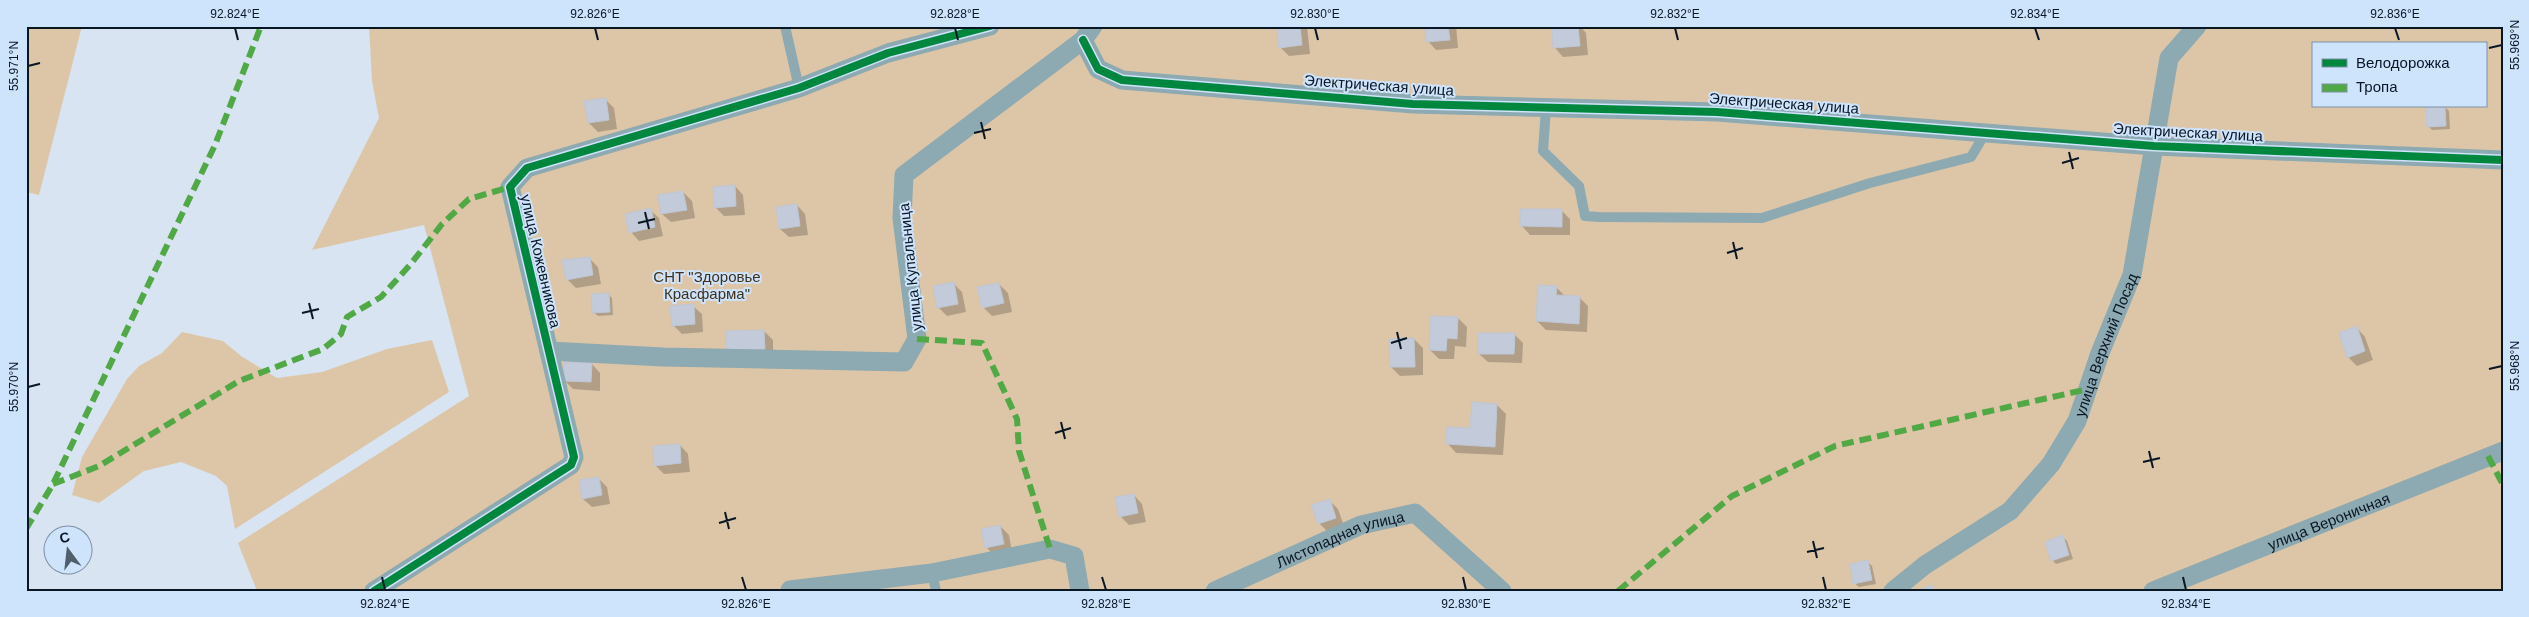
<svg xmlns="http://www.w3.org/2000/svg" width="2529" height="617" font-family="Arial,sans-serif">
  <rect width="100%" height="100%" fill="#d8e4f2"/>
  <path fill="#ddc6a8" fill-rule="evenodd" d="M26,26H82L39,195L26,192Z
    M369,26H2503V591H257L238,543L469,396L424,225L312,250L379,118L372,81ZM2313,44H2485V106H2313Z
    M182,332L223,341L241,356L277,378L322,372L387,349L432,340L449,392L235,529L227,486L216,476L181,462L144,471L99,503L72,495L82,457L127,379L139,366L162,353Z"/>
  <path fill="#0003" d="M1279,26H1307L1310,54L1289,56L1280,47Z
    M1426,26H1456L1458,48L1436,50L1428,41Z
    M1553,26H1580L1586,33L1588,55L1563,57L1555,48Z
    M605,99L614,108L617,129L598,132L589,123Z
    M2445,107L2449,111L2450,129L2432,130L2428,126Z
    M735,186L743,195L745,215L724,216L715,207Z
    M683,192L692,201L695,218L671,222L662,214Z
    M797,205L805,214L808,235L789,237L780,229Z
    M650,210L659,218L663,236L639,241L631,232Z
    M1561,210L1570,219V235H1530L1522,226Z
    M589,258L598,267L601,284L576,288L567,279Z
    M953,283L962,292L966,312L947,316L938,307Z
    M999,284L1008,293L1012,312L992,316L983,307Z
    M1556,287L1565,296L1579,297L1588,306L1587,332L1546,330L1537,321Z
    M608,294L612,298L613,315L598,316L593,312Z
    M693,306L702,314L703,332L682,334L673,325Z
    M1458,318L1467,327L1466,347L1455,346L1454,359H1439L1430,350Z
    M2357,328L2365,337L2373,360L2357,366L2348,357Z
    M764,331L773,340V357L736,359Z
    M1514,334L1523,343L1522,363L1488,362L1479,354Z
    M1414,339L1423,348V375L1400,376L1391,367Z
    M592,364L600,373V391L573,389L564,380Z
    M1473,404L1497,405L1506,414L1503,455L1456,453L1448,444L1472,430Z
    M680,445L688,454L690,472L664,474L655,465Z
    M598,478L607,487L610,504L592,507L583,499Z
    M1134,495L1142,504L1146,522L1129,525L1120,516Z
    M1329,500L1338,509L1344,526L1328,532L1319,523Z
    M1000,526L1009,535L1012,552L995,556L986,547Z
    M2063,537L2067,541L2073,559L2056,564L2052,560Z
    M1868,562L1872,566L1876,584L1859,587L1854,583Z"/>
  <path fill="#c3cbda" stroke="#bec6d4" d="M1277,26H1300L1302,45L1279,48Z
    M1425,26H1448L1450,40L1426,42Z
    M1552,26H1578L1580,46L1553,48Z
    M606,98L609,120L588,123L584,101Z
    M2445,106L2446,126L2427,127L2426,107Z
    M735,185L736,206L714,208L713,187Z
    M683,191L687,210L661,214L658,195Z
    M797,204L800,226L779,229L776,207Z
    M651,208L655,227L629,233L625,214Z
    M1520,209H1562V227L1520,226Z
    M590,257L593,275L566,280L562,260Z
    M954,282L958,304L937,308L933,286Z
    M999,283L1004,303L982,308L977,287Z
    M1538,285L1557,286L1556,295L1580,296L1579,324L1536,321Z
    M609,293L610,312L592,313L591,294Z
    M694,304L695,324L672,326L670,306Z
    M1431,316L1458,317L1457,339L1447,338L1446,351L1429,350Z
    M2357,326L2365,351L2347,358L2339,333Z
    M764,330L765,349L726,351V331Z
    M1478,333H1515L1514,354H1478Z
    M1414,338L1415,367H1390L1389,339Z
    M564,362L592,363L591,382L563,381Z
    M1472,402L1497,404L1495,447L1446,444L1447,427L1470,428Z
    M680,444L681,463L654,466L653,446Z
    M599,477L602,495L582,499L579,480Z
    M1134,494L1138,513L1119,517L1115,497Z
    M1330,499L1336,518L1318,524L1311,505Z
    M1000,525L1004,544L985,548L981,529Z
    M2063,535L2069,555L2051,561L2045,542Z
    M1868,560L1872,580L1853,584L1850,564Z
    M1932,585L1934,591H1916Z"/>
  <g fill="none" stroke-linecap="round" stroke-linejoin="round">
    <path stroke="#8da9b1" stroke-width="10" d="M785,26L799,88
      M1546,108L1543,151L1579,186L1585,216L1599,217L1762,218L1870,183L1971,157L1986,132
      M932,573L936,591"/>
    <g stroke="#8da9b1" stroke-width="19">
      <path d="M1083,40L1098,69L1122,80L1413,104L1717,112L2154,146L2503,160"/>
      <path d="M549,351L663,357L904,362L917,339L902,218L904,175L1083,40L1093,26"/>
      <path d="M790,590L932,573L1050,549L1074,556L1080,591"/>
      <path d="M374,591L571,465L574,457L510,187L527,168L799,88L888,53L990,26"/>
      <path id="s1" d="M1215,591L1361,525L1415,513L1502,591"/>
      <path id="s2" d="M1893,591L1925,565L2010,511L2051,464L2077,421L2100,353L2132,275L2169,58L2197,26"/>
      <path id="s3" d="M2153,591L2503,451"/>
    </g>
    <path stroke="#50a944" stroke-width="6" stroke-dasharray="12 6" stroke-linecap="butt" d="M917,339L982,343L1017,419L1019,451L1050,549
      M2488,456L2503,485
      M53,484L99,466L239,381L323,349L341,334L347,317L381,297L410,265L442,224L469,199L510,187
      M26,529L53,484L215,145L261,26
      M1618,591L1732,496L1835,446L2088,389"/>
    <defs>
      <path id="cycleway" d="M1083,40L1098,69L1122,80L1413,104L1717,112L2154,146L2503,160
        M374,591L571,465L574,457L510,187L527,168L799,88L888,53L990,26"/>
    </defs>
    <use href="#cycleway" stroke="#cee3fc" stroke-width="11"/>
    <use href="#cycleway" stroke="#00873e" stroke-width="8"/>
  </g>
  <path fill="none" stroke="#091624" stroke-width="2" d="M235,28L238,40M595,28L598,40M955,28L958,40M1315,28L1318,40M1675,28L1678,40M2035,28L2039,40M2395,28L2399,40M2489,48L2502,45M28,66L40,63M981,122L985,139M974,133L991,129M2069,152L2073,169M2062,163L2079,158M645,212L649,229M638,223L655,219M1733,242L1737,259M1727,253L1743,248M309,303L313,319M302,313L319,309M1397,332L1401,349M1391,343L1407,338M2489,369L2502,366M28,387L40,384M1061,422L1065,439M1055,433L1071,428M2149,451L2153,468M2143,462L2160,458M725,512L729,529M719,523L736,518M1813,541L1817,558M1807,552L1824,548M382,577L385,590M742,577L746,590M1102,577L1106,590M1463,577L1466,590M1823,577L1826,590M2183,577L2186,590"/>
  <g text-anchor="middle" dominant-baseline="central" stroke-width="4" stroke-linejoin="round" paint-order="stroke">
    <g font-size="15" fill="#091624" stroke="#cee3fc">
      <text transform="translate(1379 85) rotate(4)">Электрическая улица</text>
      <text transform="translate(1784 103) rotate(4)">Электрическая улица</text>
      <text transform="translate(2188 132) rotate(3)">Электрическая улица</text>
      <text transform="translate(541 261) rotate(77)">улица Кожевникова</text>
      <text transform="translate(910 267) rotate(-96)">улица Купальница</text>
      <text stroke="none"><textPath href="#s2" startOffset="336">улица Верхний Посад</textPath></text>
      <text stroke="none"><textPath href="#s3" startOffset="189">улица Вероничная</textPath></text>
      <text stroke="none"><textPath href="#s1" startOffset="136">Листопадная улица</textPath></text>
    </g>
    <g font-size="15" fill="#3f301c" stroke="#cee3fc">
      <text x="707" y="276">СНТ "Здоровье<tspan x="707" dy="17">Красфарма"</tspan></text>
    </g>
  </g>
  <rect width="2529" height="617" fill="none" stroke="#cee3fc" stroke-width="55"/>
  <rect x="2312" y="42" width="175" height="65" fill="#cee3fc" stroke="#7f91a6"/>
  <rect x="2322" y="59" width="25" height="8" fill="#00873e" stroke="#7f91a6"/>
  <text x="2356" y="68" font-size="15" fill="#091624">Велодорожка</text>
  <rect x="2322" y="84" width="25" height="8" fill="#50a944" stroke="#7f91a6"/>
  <text x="2356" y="92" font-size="15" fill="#091624">Тропа</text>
  <g transform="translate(68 550) rotate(345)"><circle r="24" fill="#cee3fc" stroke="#7f91a6"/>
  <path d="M0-4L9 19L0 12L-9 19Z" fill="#515e6c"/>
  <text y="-8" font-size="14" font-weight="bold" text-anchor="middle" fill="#091624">С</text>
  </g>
  <rect x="28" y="28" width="2474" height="562" fill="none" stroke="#091624" stroke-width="2"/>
  <g font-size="12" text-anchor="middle" fill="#091624">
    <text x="235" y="18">92.824°E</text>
    <text x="595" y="18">92.826°E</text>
    <text x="955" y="18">92.828°E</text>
    <text x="1315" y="18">92.830°E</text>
    <text x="1675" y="18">92.832°E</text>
    <text x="2035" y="18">92.834°E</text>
    <text x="2395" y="18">92.836°E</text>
    <text transform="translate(2515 45) rotate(-90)" y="4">55.969°N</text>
    <text transform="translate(14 66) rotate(-90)" y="4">55.971°N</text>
    <text transform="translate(2515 366) rotate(-90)" y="4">55.968°N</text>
    <text transform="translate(14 387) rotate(-90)" y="4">55.970°N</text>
    <text x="385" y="608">92.824°E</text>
    <text x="746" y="608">92.826°E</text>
    <text x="1106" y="608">92.828°E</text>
    <text x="1466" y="608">92.830°E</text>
    <text x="1826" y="608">92.832°E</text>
    <text x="2186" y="608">92.834°E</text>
  </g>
</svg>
